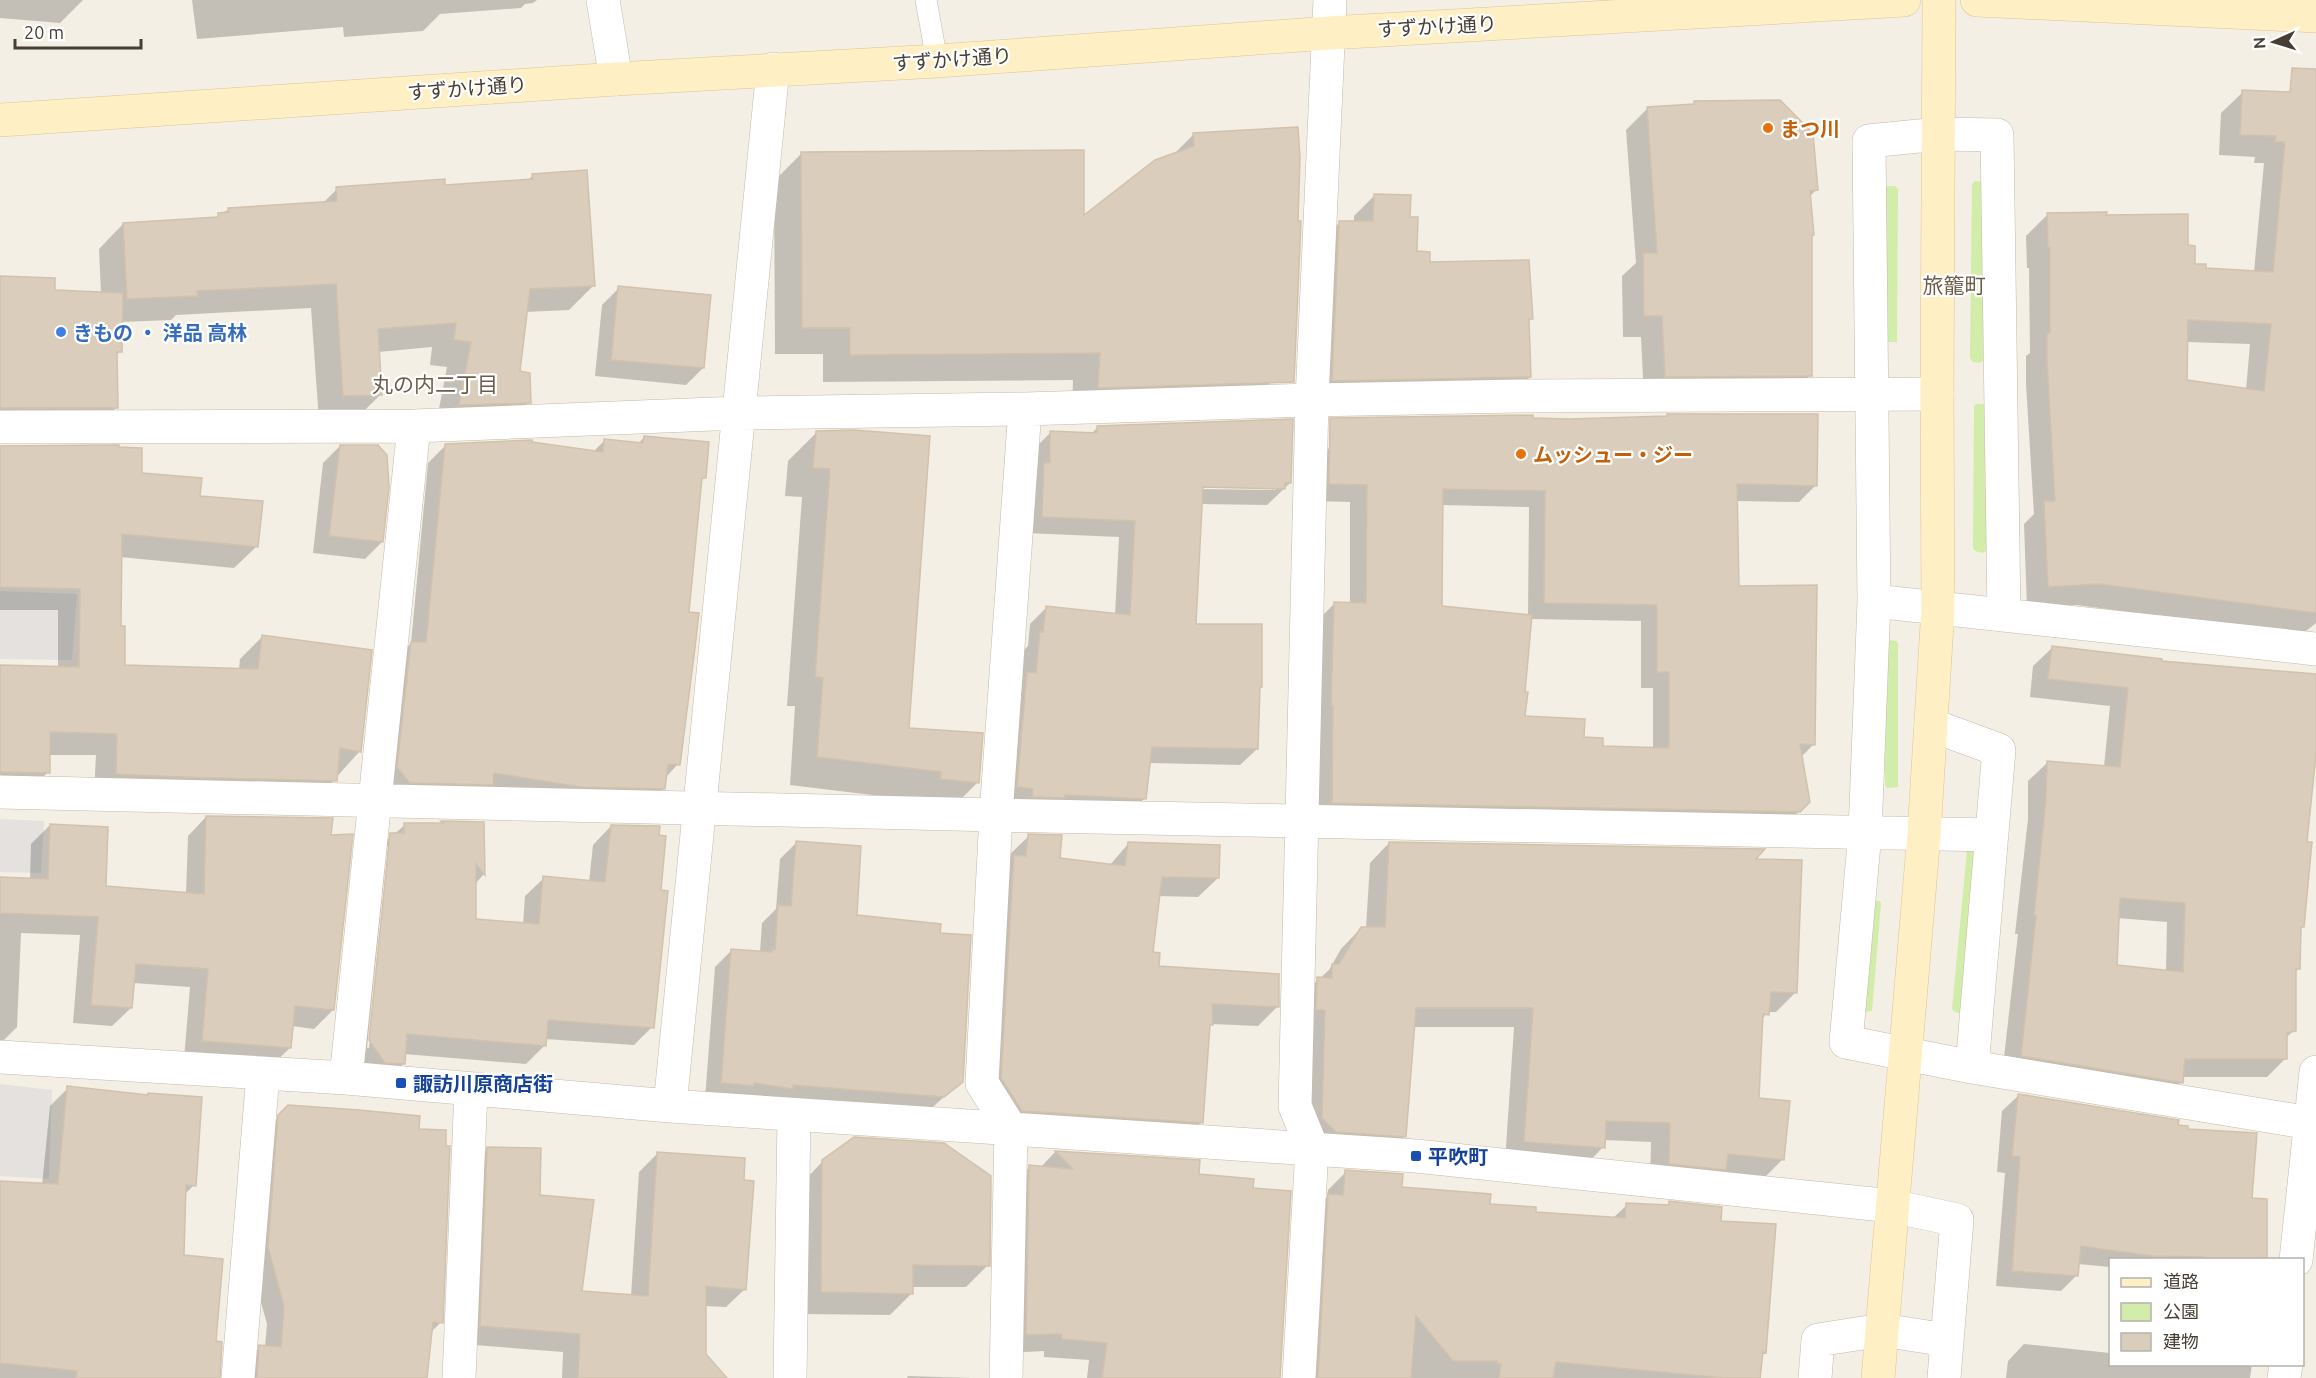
<svg xmlns="http://www.w3.org/2000/svg" width="2316" height="1378" font-family="Ubuntu,'Noto Sans JP',sans-serif">
  <rect width="100%" height="100%" fill="#f4efe5"/>
  <path fill="#d1eda9" d="M1975,181L1983,182L1985,185L1983,361L1980,363L1973,362L1970,358L1972,184Z
    M1888,186H1895L1898,189L1897,342H1886L1884,188Z
    M1976,404H1985L1986,407V551L1982,553L1975,551L1973,548L1974,406Z
    M1888,640L1897,641L1898,644V787L1887,788L1885,785L1886,643Z
    M1978,848L1962,1014L1955,1012L1952,1009L1967,850Z
    M1871,900L1880,901L1881,904L1872,1011L1861,1012Z"/>
  <path fill="#e4e1de" d="M0,591L77,594L72,660L0,659Z
    M0,819L44,821L41,873L0,872Z
    M0,1084L52,1090L49,1179L0,1176Z"/>
  <path fill="#0003" fill-rule="evenodd" d="M0,0H83L60,23L0,18Z
    M192,0H537L533,3L525,4L521,8L440,14L423,31L344,37L343,27L197,39Z
    M2243,92L2316,98V623L2301,635L2077,605L2027,608L2024,524L2034,514L2026,384V356L2030,353L2029,268H2027L2026,236L2048,214L2104,217L2187,247L2193,266L2204,270L2254,272L2264,163H2254L2255,157L2219,155L2221,113ZM2186,342L2250,344L2246,390L2186,382Z
    M1694,103L1816,190L1809,197L1810,375L1789,397L1644,398L1641,337H1623L1622,276L1636,263L1626,130L1648,108L1692,105Z
    M1193,135L1285,367L1258,395L1072,415L1073,380L823,382V354H775L774,181L801,154L1083,218L1173,155Z
    M533,175L594,285L569,310L525,312L519,372L529,402L504,427L435,430L447,367L430,365L432,347L378,352L381,394L356,419L319,421L311,308L176,315L171,320L121,322L120,351L116,356L117,407L94,430H0V278L53,292L101,293L99,249L123,224L214,219L229,209L322,204L337,189L444,187L527,181Z
    M1375,195L1408,218L1416,252L1428,263L1531,319L1528,322L1530,377L1510,397L1333,400L1313,369L1319,243L1339,223H1354V216Z
    M619,288L703,368L686,385L595,376L602,305Z
    M1532,419L1816,485L1799,502L1736,501L1737,587L1814,744L1801,757L1809,801L1782,829L1316,819L1318,620L1335,603L1350,604V502L1313,501L1325,452L1342,435ZM1441,505L1529,507L1528,616L1440,607ZM1530,619L1641,621V688H1653V749L1601,747L1582,738L1524,717L1523,694Z
    M1098,427L1290,483L1267,505L1201,504L1194,625L1258,689L1257,749L1240,765L1148,763L1144,799L1128,815L1001,803L1024,650L1028,646L1030,624L1046,608L1115,615L1119,537L1026,533L1034,449L1051,432L1091,434ZM1196,486L1276,487V490L1196,489Z
    M817,432H854L907,729L978,782L949,811L913,800L790,785L795,706H787L802,497L785,496L788,461Z
    M644,437L704,478L700,482L687,613L678,764L665,778L664,788L646,806L393,800L394,661L411,643L428,463L446,445L530,444L593,452L604,441L638,444Z
    M340,446L382,542L365,559L313,553L323,463Z
    M0,447L141,474L199,497L257,546L234,568L120,557L119,628L123,666L239,670L240,659L262,637L360,751L313,803L94,795L96,755H48V772L26,795L0,794V666L58,668V610H0Z
    M2052,648L2316,681V745L2306,844L2303,927L2299,931V968L2295,973L2294,1030L2286,1038V1058L2267,1077H2182L2181,1082L2162,1101L2002,1075L2018,934H2015L2028,819V781L2047,763L2104,767L2110,706L2030,697L2033,666ZM2117,918L2167,922L2166,971L2115,966Z
    M206,817L329,837L333,1010L314,1029L292,1026L290,1048L271,1066L184,1059L190,987L133,983L131,1008L112,1026L73,1023L80,935L21,933L17,1027L0,1044V879L30,880L31,844L50,825L105,887L186,894L188,836Z
    M482,823L484,874L475,884V921L523,925L525,896L544,878L589,882L593,845L611,826L652,1027L634,1045L545,1039L544,1046L526,1064L404,1054L403,1064L385,1082L351,1059L372,853L405,825ZM391,843L369,1048H367L387,847Z
    M1029,836L1058,859L1109,866L1129,843L1218,878L1198,897L1158,896L1151,953L1157,968L1277,1007L1258,1026L1212,1024L1208,1027L1201,1122L1182,1142L1002,1130L982,1098L1009,855Z
    M796,843L855,916L939,934L962,1081L926,1113L705,1099L715,967L731,951L760,952L762,923L776,909L780,859Z
    M1389,843L1752,860L1796,992L1776,1012H1767L1762,1020L1757,1099L1783,1159L1763,1179L1650,1183L1651,1142L1604,1140L1603,1147L1584,1167L1505,1162L1514,1027H1413L1405,1136L1385,1156L1316,1151L1298,998L1329,970L1341,949L1361,928H1366L1370,863Z
    M68,1088L194,1185L184,1195L182,1256L214,1343L218,1378H0V1183L42,1185L50,1106Z
    M2019,1095L2177,1126L2251,1199L2266,1260H2110V1267L2078,1264L2077,1275L2061,1291L1996,1286L2005,1173L1997,1172L2002,1111Z
    M289,1107L417,1131L441,1322L430,1333L426,1378H241L242,1365L260,1347H265L267,1324L251,1266L261,1135Z
    M488,1148L538,1196L581,1292L631,1296L639,1172L658,1153L745,1289L726,1307L704,1306L705,1354L723,1378H562L563,1352L462,1344L470,1167Z
    M1055,1152L1198,1162L1197,1175L1252,1189L1272,1378H1087L1089,1360L1044,1357V1351L1008,1353L1011,1185L1030,1167L1040,1168Z
    M823,1161L988,1265L966,1287H912V1293L890,1315L800,1314L801,1184Z
    M1346,1172L1401,1188L1535,1213L1613,1218L1627,1205L1666,1206L1669,1203L1719,1222L1765,1352L1762,1354L1761,1378H1301L1311,1214L1327,1197L1328,1190Z
    M2024,1344L2110,1353V1364H2252L2250,1378H2006L2008,1361Z
    M908,1376L971,1378H907Z"/>
  <path fill="#dacdbc" stroke="#d2c2ac" stroke-width="1.5" fill-rule="evenodd" d="M2292,68L2316,69V613L2099,584L2048,587L2044,501H2055L2047,362V333H2050V247H2048L2047,213L2107,212L2106,215L2188,214V245L2195,246V264H2206V268L2273,272L2285,142H2275L2276,136L2240,135L2242,90L2290,92ZM2188,320L2271,324L2264,391L2187,380Z
    M1780,100L1813,133L1818,190L1810,191L1814,235H1812V376L1665,377L1662,316H1644L1643,253H1657L1647,107L1694,104V101Z
    M1298,127L1300,157L1298,221H1301L1294,382L1098,388L1100,353L850,355V328H802L801,152L1084,150V215L1155,160L1194,146L1193,133Z
    M587,170L595,286L530,289L520,371L530,373L531,403L459,405L471,342L454,340L456,323L378,329L382,395L343,396L336,284L197,291L198,296L127,299L123,223L218,217V213L229,212L228,208L337,201L336,187L445,179V185L533,179L532,174Z
    M1374,194L1411,195L1410,217H1418L1417,251L1430,252V262L1529,260L1533,319H1529L1531,377L1332,381L1339,221H1373Z
    M0,276L55,278V290L123,293L122,352H117L118,408H0Z
    M618,286L711,295L704,368L611,360Z
    M1667,414H1818L1817,486L1737,484L1739,586L1817,585L1815,745L1800,744L1810,802L1800,812L1332,803L1333,705H1331L1334,602L1366,603L1367,485L1329,484L1330,418L1533,415V418L1569,419L1667,416ZM1443,489L1545,491L1544,603L1657,605V672H1669V748L1603,746V738L1584,737L1585,719L1525,716L1528,692H1525L1532,615L1442,606Z
    M1293,419L1291,483H1285V489L1203,487L1196,624H1262V687H1260L1258,749L1152,747L1146,799L1065,795V798L1032,797L1033,789L1017,787L1027,672L1036,673L1040,631L1043,632L1046,606L1130,615L1135,521L1042,517L1044,463L1050,462V431L1097,433V426Z
    M854,430L930,436L909,728L983,733L979,783L940,779L941,772L817,757L823,678L815,677L830,469L813,468L816,431Z
    M644,436L709,442L706,478H702L689,612L699,613L695,648L680,765L668,764L665,789L580,787L494,773L493,785L410,783L397,767L411,642H426L445,444L532,440V442L603,452L604,439L643,443Z
    M119,445V447L142,448V473L202,478L200,496L263,501L258,547L122,534L121,626H125V665L258,669L262,635L372,650L361,752L340,748L337,781L181,777L116,774L117,734L50,732V773L0,772V665L79,667L80,589L0,587V446Z
    M340,445H378L387,455L389,487L383,542L329,536Z
    M2052,646L2162,659V661L2316,674V754L2307,842H2312L2304,927H2301L2300,969H2296V1031L2287,1033V1059H2185L2183,1083L2021,1056L2036,916L2034,915L2046,799L2047,761L2120,767L2128,688L2048,679ZM2120,898L2185,903L2183,972L2117,965Z
    M206,816L333,818L331,835L353,834L334,1010L295,1006L291,1048L202,1041L208,969L136,964L132,1008L91,1005L98,917L0,913V877L48,879L50,824L108,827L106,886L204,894Z
    M441,821L484,822L485,875L476,864V919L539,924L543,876L605,882L611,825L660,826L659,835L666,836L661,890L668,891L654,1028L548,1020L546,1046L407,1034L405,1064L385,1063L369,1040L390,833H404V823H443Z
    M1028,834L1062,835L1060,858L1125,866L1128,842L1220,845L1219,878L1162,877L1153,952L1160,953L1159,966L1279,974V1007L1212,1004L1213,1025H1210L1203,1123L1022,1111L1001,1078L1014,855L1026,856Z
    M796,841L861,846L857,915L941,924L940,933L971,935L963,1082L944,1097L793,1085V1089L754,1083V1086L721,1083L731,949L772,952V948L775,949L778,905L791,906Z
    M1389,842L1765,849L1756,859L1802,860L1797,993L1771,992L1769,1015L1763,1014L1759,1098L1790,1101L1784,1160L1728,1154L1726,1170L1669,1164L1670,1123L1606,1121L1605,1148L1524,1142L1533,1008H1416L1406,1137L1336,1132L1322,1118L1325,1010H1316L1317,977L1332,978V964H1339L1361,927H1385Z
    M67,1086L148,1095V1093L202,1097L196,1186L186,1185L184,1255L223,1259L216,1341L222,1342L220,1378H76L77,1371L0,1363V1181L58,1184Z
    M2018,1094L2179,1120L2178,1125L2188,1126V1129L2257,1133L2252,1198L2267,1199V1260H2203V1257L2152,1256L2081,1246L2078,1276L2012,1271L2020,1157L2012,1156Z
    M288,1105L359,1110L420,1116L419,1129L446,1130V1146H450L443,1323L433,1322L427,1378H257L259,1345L281,1347L284,1306L268,1247L278,1115Z
    M854,1137L944,1143L991,1176L990,1266L913,1265V1294L821,1292L822,1160Z
    M487,1147L541,1148L540,1195L594,1200L582,1291L648,1296L657,1152L745,1158L744,1180L754,1181L746,1290L706,1286V1354L727,1378H578L580,1334L480,1326Z
    M1055,1151L1200,1160L1199,1174L1254,1179L1253,1188L1291,1191L1280,1378H1102L1107,1343L1062,1339V1334L1026,1335L1029,1165L1073,1169Z
    M1345,1170L1403,1174L1402,1187L1491,1194L1490,1204L1536,1207V1212L1625,1218L1626,1203L1669,1205V1201L1722,1207L1721,1221L1776,1224L1766,1353L1763,1352L1760,1378H1723L1556,1362L1553,1378H1499L1501,1364H1497V1361H1453L1416,1316L1411,1378H1318L1328,1194L1343,1195Z"/>
  <g fill="none" stroke-linecap="round" stroke-linejoin="round">
    <defs>
      <path id="lane" d="M926,0L937,61"/>
      <path id="street" d="M603,0L616,79
        M0,427L414,426L739,413L1025,409L1312,400L1518,396L1937,394
        M1874,601L2316,649
        M2004,615L1997,135L1939,134L1869,141L1874,601L1865,833L1846,1042L1972,1067L2316,1124
        M1931,725L1999,750L1972,1067
        M0,792L996,815L1992,835
        M0,1057L346,1078L670,1106L1416,1156L1892,1206L1957,1220L1944,1378
        M346,1078L414,426
        M670,1106L773,69
        M2296,1260L2316,1072
        M238,1378L263,1074
        M459,1378L471,1090
        M790,1378L794,1115
        M1006,1378L1011,1129L982,1083L996,815L1025,409
        M1299,1378L1312,1148L1295,1106L1312,400L1330,0
        M1815,1378L1818,1340L1882,1330L1947,1340
        M2284,1378L2286,1364"/>
      <path id="secondary" d="M1977,0L2316,16
        M0,120L616,79L937,61L1329,33L1904,0
        M1878,1378L1924,834L1938,608L1937,394L1939,0"/>
    </defs>
    <use href="#lane" stroke="#c4b9aa" stroke-width="22"/>
    <use href="#street" stroke="#c4b9aa" stroke-width="34"/>
    <use href="#secondary" stroke="#dcc592" stroke-width="34"/>
    <use href="#lane" stroke="#fff" stroke-width="21"/>
    <use href="#street" stroke="#fff" stroke-width="33"/>
    <use href="#secondary" stroke="#ffefc4" stroke-width="33"/>
  </g>
  <g fill="#e8710a" stroke="#fff" stroke-width="2">
    <circle cx="1768" cy="128" r="6"/>
    <circle cx="1521" cy="454" r="6"/>
  </g>
  <circle fill="#3f7fe0" stroke="#fff" stroke-width="2" cx="61" cy="332" r="6"/>
  <g fill="#1a4fb4" stroke="#fff" stroke-width="2">
    <rect x="395" y="1077" width="12" height="12" rx="3"/>
    <rect x="1410" y="1150" width="12" height="12" rx="3"/>
  </g>
  <g text-anchor="middle" dominant-baseline="central" stroke-width="4.5" stroke-linejoin="round" paint-order="stroke">
    <g font-size="20" fill="#473f34" stroke="#fff">
      <text transform="translate(1437 26) rotate(-3)">すずかけ通り</text>
      <text transform="translate(952 59) rotate(-4)">すずかけ通り</text>
      <text transform="translate(467 88) rotate(-4)">すずかけ通り</text>
    </g>
    <g font-size="20" font-weight="bold" fill="#c56008" stroke="#fff" text-anchor="start">
      <text x="1780" y="128">まつ川</text>
      <text x="1533" y="454">ムッシュー・ジー</text>
    </g>
    <g font-size="20" font-weight="bold" fill="#366cbe" stroke="#fff" text-anchor="start">
      <text x="73" y="332">きもの ・ 洋品 高林</text>
    </g>
    <g font-size="20" font-weight="bold" fill="#164399" stroke="#fff" text-anchor="start">
      <text x="413" y="1083">諏訪川原商店街</text>
      <text x="1428" y="1156">平吹町</text>
    </g>
    <g font-size="21" fill="#6b5d4a" stroke="#fff">
      <text x="1954" y="285">旅籠町</text>
      <text x="435" y="384">丸の内二丁目</text>
    </g>
  </g>
  <rect x="2109" y="1258" width="195" height="108" fill="#ffffff" stroke="#b5b2ae" stroke-width="1.5"/>
  <rect x="2121" y="1278" width="30" height="9" fill="#ffefc4" stroke="#b5b2ae" stroke-width="1.5"/>
  <text x="2163" y="1288" font-size="18" fill="#473f34">道路</text>
  <rect x="2121" y="1303" width="30" height="18" fill="#d1eda9" stroke="#b5b2ae" stroke-width="1.5"/>
  <text x="2163" y="1318" font-size="18" fill="#473f34">公園</text>
  <rect x="2121" y="1333" width="30" height="18" fill="#dacdbc" stroke="#b5b2ae" stroke-width="1.5"/>
  <text x="2163" y="1348" font-size="18" fill="#473f34">建物</text>
  <g transform="translate(2274 42) rotate(266)" stroke="#ffffff" stroke-width="4.5" paint-order="stroke">
  <path d="M0-4.5L10 22L0 15L-10 22Z" fill="#473f34"/>
  <text y="-9" font-size="16" font-weight="bold" text-anchor="middle" fill="#473f34">N</text>
  </g>
  <path d="M15 39v9h126v-9" fill="none" stroke="#473f34" stroke-width="3"/>
  <text x="24" y="39" font-size="18" fill="#473f34" stroke="#ffffff" stroke-width="4.5" paint-order="stroke">20 m</text>
</svg>
